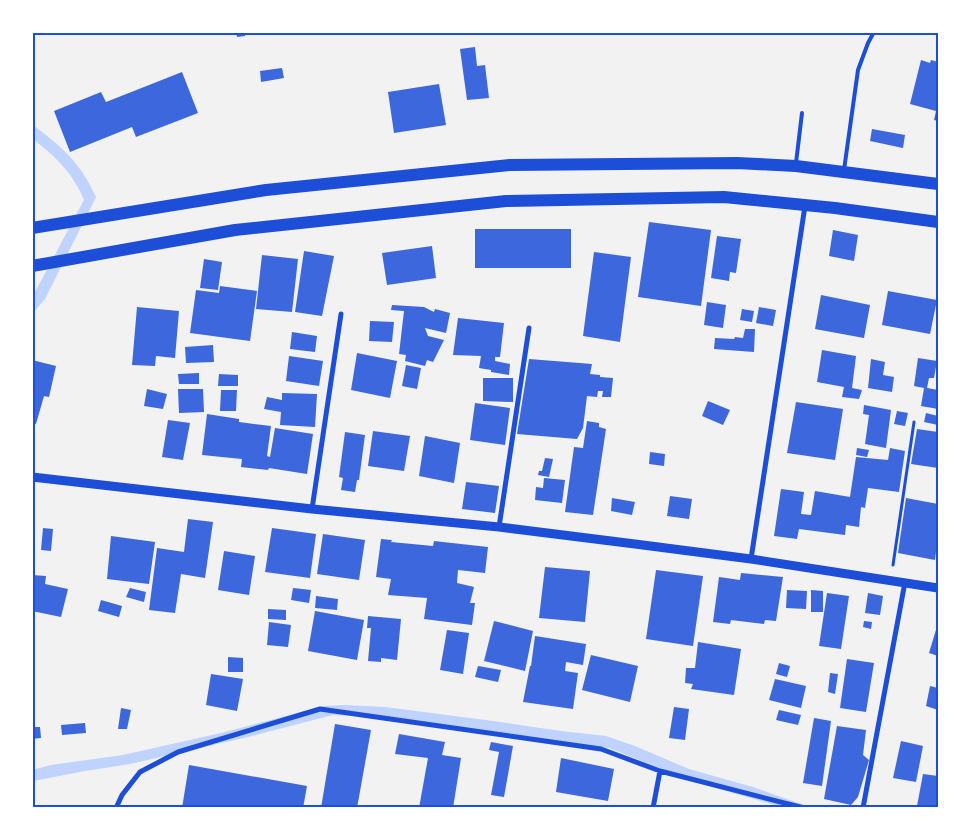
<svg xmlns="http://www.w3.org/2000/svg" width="971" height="840" font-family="Arial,sans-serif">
  <rect width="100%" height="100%" fill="#f2f2f2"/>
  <path fill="#bfd3fe" d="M33,125C63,148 80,162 96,197L45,299L33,313V296L84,200C73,173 55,156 33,139Z
    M345,705L385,707L493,721L561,731L606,736L635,746L689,769L753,787L810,807H781L751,798L695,782L609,748L355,716L333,715L248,737L130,764L85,771L33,781L32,770L51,765L123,755L221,733L324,706Z"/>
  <path fill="#3d67dc" d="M236,32H245V36L237,37Z
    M475,47L477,66L485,65L489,98L467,100L460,49Z
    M921,60L930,63L931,60L938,62V121L934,120L936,111L910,104Z
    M282,68L284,78L261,82L260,71Z
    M182,72L198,113L136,137L132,127L70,152L54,111L101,92L106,102Z
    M439,84L446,125L394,133L388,92Z
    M872,129L905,135L903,148L870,141Z
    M649,222L711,230L701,306L638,297Z
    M475,229H571V268H475Z
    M833,230L858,235L854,261L829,256Z
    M717,236L741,239L736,273L730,272L729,281L711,278Z
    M432,246L436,278L387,285L382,253Z
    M304,251L334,256L322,316L295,312Z
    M594,252L631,257L620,342L583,336Z
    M262,255L298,259L292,312L256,309Z
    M204,259L222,262L218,290L200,288Z
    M220,286L257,291L250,341L190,333L196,290L219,293Z
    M888,291L937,300L930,334L882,325Z
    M821,295L870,305L864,338L815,329Z
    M707,302L726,305L723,328L704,325Z
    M392,305L424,307L434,312L435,309L450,313L446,333L425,328L428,336L444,340L433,362L427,360L425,366L405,361L406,355L399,354L404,311L391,310Z
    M137,307L179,311L175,358L156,356L155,366L132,365Z
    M759,307L776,310L773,326L756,323Z
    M742,309L754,311L752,322L740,320Z
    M458,318L504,323L500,357H495V361L510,364L509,375L491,372V370L479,368L481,356L453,355Z
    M370,321L394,322L392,342L369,341Z
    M745,329H755L754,352L714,349L715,338L734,339L735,337L743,338Z
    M292,332L317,336L315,352L290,349Z
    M213,345L214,362L186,363L185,347Z
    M822,350L856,356L852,388L862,390L859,399L842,397L844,387L817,382Z
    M357,353L397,361L390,398L351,390Z
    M289,356L323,361L319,386L286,381Z
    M918,358L937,361L934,378H929L927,388L938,390V409L921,406L924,388L914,386Z
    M529,359L592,364L590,374L600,375V377L613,378L611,397H602L603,391H598L597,397L587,396L583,428L577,439L517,434Z
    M871,359L885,362L883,375L894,377L892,392L868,388Z
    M32,360L56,366L49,397L44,396L36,424L32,423Z
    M406,365L421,368L417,389L402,386Z
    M199,373V384H179L178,374Z
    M219,374L238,375V386H218Z
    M483,378H513V402L483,401Z
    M147,389L167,394L163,409L144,406Z
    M178,389H203L204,412L179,413Z
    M221,390H237L236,411H220Z
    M282,393L317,394L315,427L280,425L281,412L264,409L267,397L282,400Z
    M708,401L730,410L723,425L702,416Z
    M796,402L843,409L835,460L787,453Z
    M475,403L510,408L505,445L470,440Z
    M864,405L891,410L886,448L865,444L869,415L863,414Z
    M897,411L908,413L905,426L894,424Z
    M926,413L938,416V425L924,422Z
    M207,414L239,419V422L271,426L267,456L270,457L275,428L313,434L307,474L269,468L268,470L241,467L242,459L202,455Z
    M168,420L190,423L183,460L162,457Z
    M587,421L599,423V427L606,429L593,515L565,512L574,447L583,448Z
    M917,429L938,432V468L911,464Z
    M373,431L410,436L404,471L368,466Z
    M345,432L365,435L359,480H357L355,492L341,490L343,478L339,477Z
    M425,436L460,443L454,483L419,476Z
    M857,448L869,450L867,457L856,455Z
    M890,448L905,451L899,492L868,488L865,508L861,507L859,527L846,525L845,535L799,529L797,539L774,536L781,489L804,492L801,514L811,515L815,491L850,497L856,457L888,460Z
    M650,452L665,454L664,466L649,464Z
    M545,458L553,459L549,477L538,475L539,471H542Z
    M544,478L565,480L562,503L535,500L536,487L543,488Z
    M466,482L499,486L495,513L462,509Z
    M670,496L692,499L689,519L667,516Z
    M612,498L635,502L632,515L611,511Z
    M906,498L938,504V535L935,560L898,553Z
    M188,519L213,522L205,578L181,574L175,613L149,610L157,548L184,552Z
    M43,528L53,529L51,551L41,550Z
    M272,528L316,534L310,578L265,572Z
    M323,534L365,540L359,580L317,574Z
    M111,536L155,542L149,584L107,579Z
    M381,539L392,540L391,542L433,546L434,541L488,547L485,573L458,570L457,583L474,587L470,603H475L472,625L424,619L427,598L388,595L391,579L376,577Z
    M224,551L255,556L249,595L218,590Z
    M545,567L590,571L585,622L539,618Z
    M656,570L703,576L693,646L646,639Z
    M741,573L783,577L776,621L765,620L764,624L731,620L730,624L713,622L719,577L740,580Z
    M32,575L46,576L45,584L68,589L61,617L32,611Z
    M130,588L146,592L144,602L126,597Z
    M293,588L311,590L309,603L291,600Z
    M787,590L807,591L806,609L786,608Z
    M811,590L823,591V612H811Z
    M827,593L849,596L841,649L819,646Z
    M868,593L883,596L880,615L865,613Z
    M316,596L338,599L337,610L315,608Z
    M101,600L122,606L119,617L98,611Z
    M268,609L286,610V620L268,619Z
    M315,611L364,620L357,660L308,651Z
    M368,616L401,619L397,660L381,658V662L368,661L371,628H367Z
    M494,621L533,631L525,671L484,661Z
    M864,621L872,622L871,629L863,627Z
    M269,622L291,625L288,647L267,645Z
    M938,623V656L929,653Z
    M447,630L469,633L463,674L440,670Z
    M535,636L586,644L583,665L566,662L565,671L578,673L573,709L523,702L530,666H531Z
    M698,642L741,649L734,695L691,689L693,684L685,683L686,668H695Z
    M591,655L638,666L630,702L582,690Z
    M228,657L243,658V672H228Z
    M847,659L874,663L866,712L840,708Z
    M779,663L790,666L787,677L776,674Z
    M478,666L501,670L498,682L475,677Z
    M830,673L838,674L835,694L828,692Z
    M211,674L243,679L237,711L206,705Z
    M775,679L806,686L801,708L769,700Z
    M930,686L938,688V710L926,706Z
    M674,707L689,709L685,740L669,738Z
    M121,708L131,710L127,729H118Z
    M779,710L801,715L798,725L776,720Z
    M814,718L831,721L822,786L803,783Z
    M85,723L86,733L62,735L61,725Z
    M335,724L371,730L357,808H321Z
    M837,726L866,730L863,755L869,760L858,797L851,805L824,799Z
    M32,727H40L41,738L32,739Z
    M399,734L445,742L442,755L461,758L453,808H419L428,758L395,754Z
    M901,741L923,746L916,782L893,778Z
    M491,742L513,746L504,797L491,795L499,752L489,750Z
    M561,758L614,769L608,801L556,792Z
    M189,765L307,786L303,808H182Z
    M923,774L938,776V808L917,806Z"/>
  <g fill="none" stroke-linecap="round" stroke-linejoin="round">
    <path stroke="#1d4ed8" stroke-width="3" d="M893,565L914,422"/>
    <path stroke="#1d4ed8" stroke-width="4" d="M796,163L802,113
      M844,170L858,70L868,43L874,32"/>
    <path stroke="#1d4ed8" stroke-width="5" d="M312,509L341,314
      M499,527L529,328
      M751,559L805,206
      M116,808L122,795L140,772L178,752L320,709L601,749L660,771L804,808
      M653,808L660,771
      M863,808L905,582"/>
    <path stroke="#1d4ed8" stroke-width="9" d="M32,477L312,509L499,527L635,544L751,559L938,588"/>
    <path stroke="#1d4ed8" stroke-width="12" d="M32,228L266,190L510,165L737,163L796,166L938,184
      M32,266L235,230L506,201L724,197L835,208L938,222"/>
  </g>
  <rect width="971" height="840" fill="none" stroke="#ffffff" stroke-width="68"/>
  <rect x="34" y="34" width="903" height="772" fill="none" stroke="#1d4ed8" stroke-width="2"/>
</svg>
